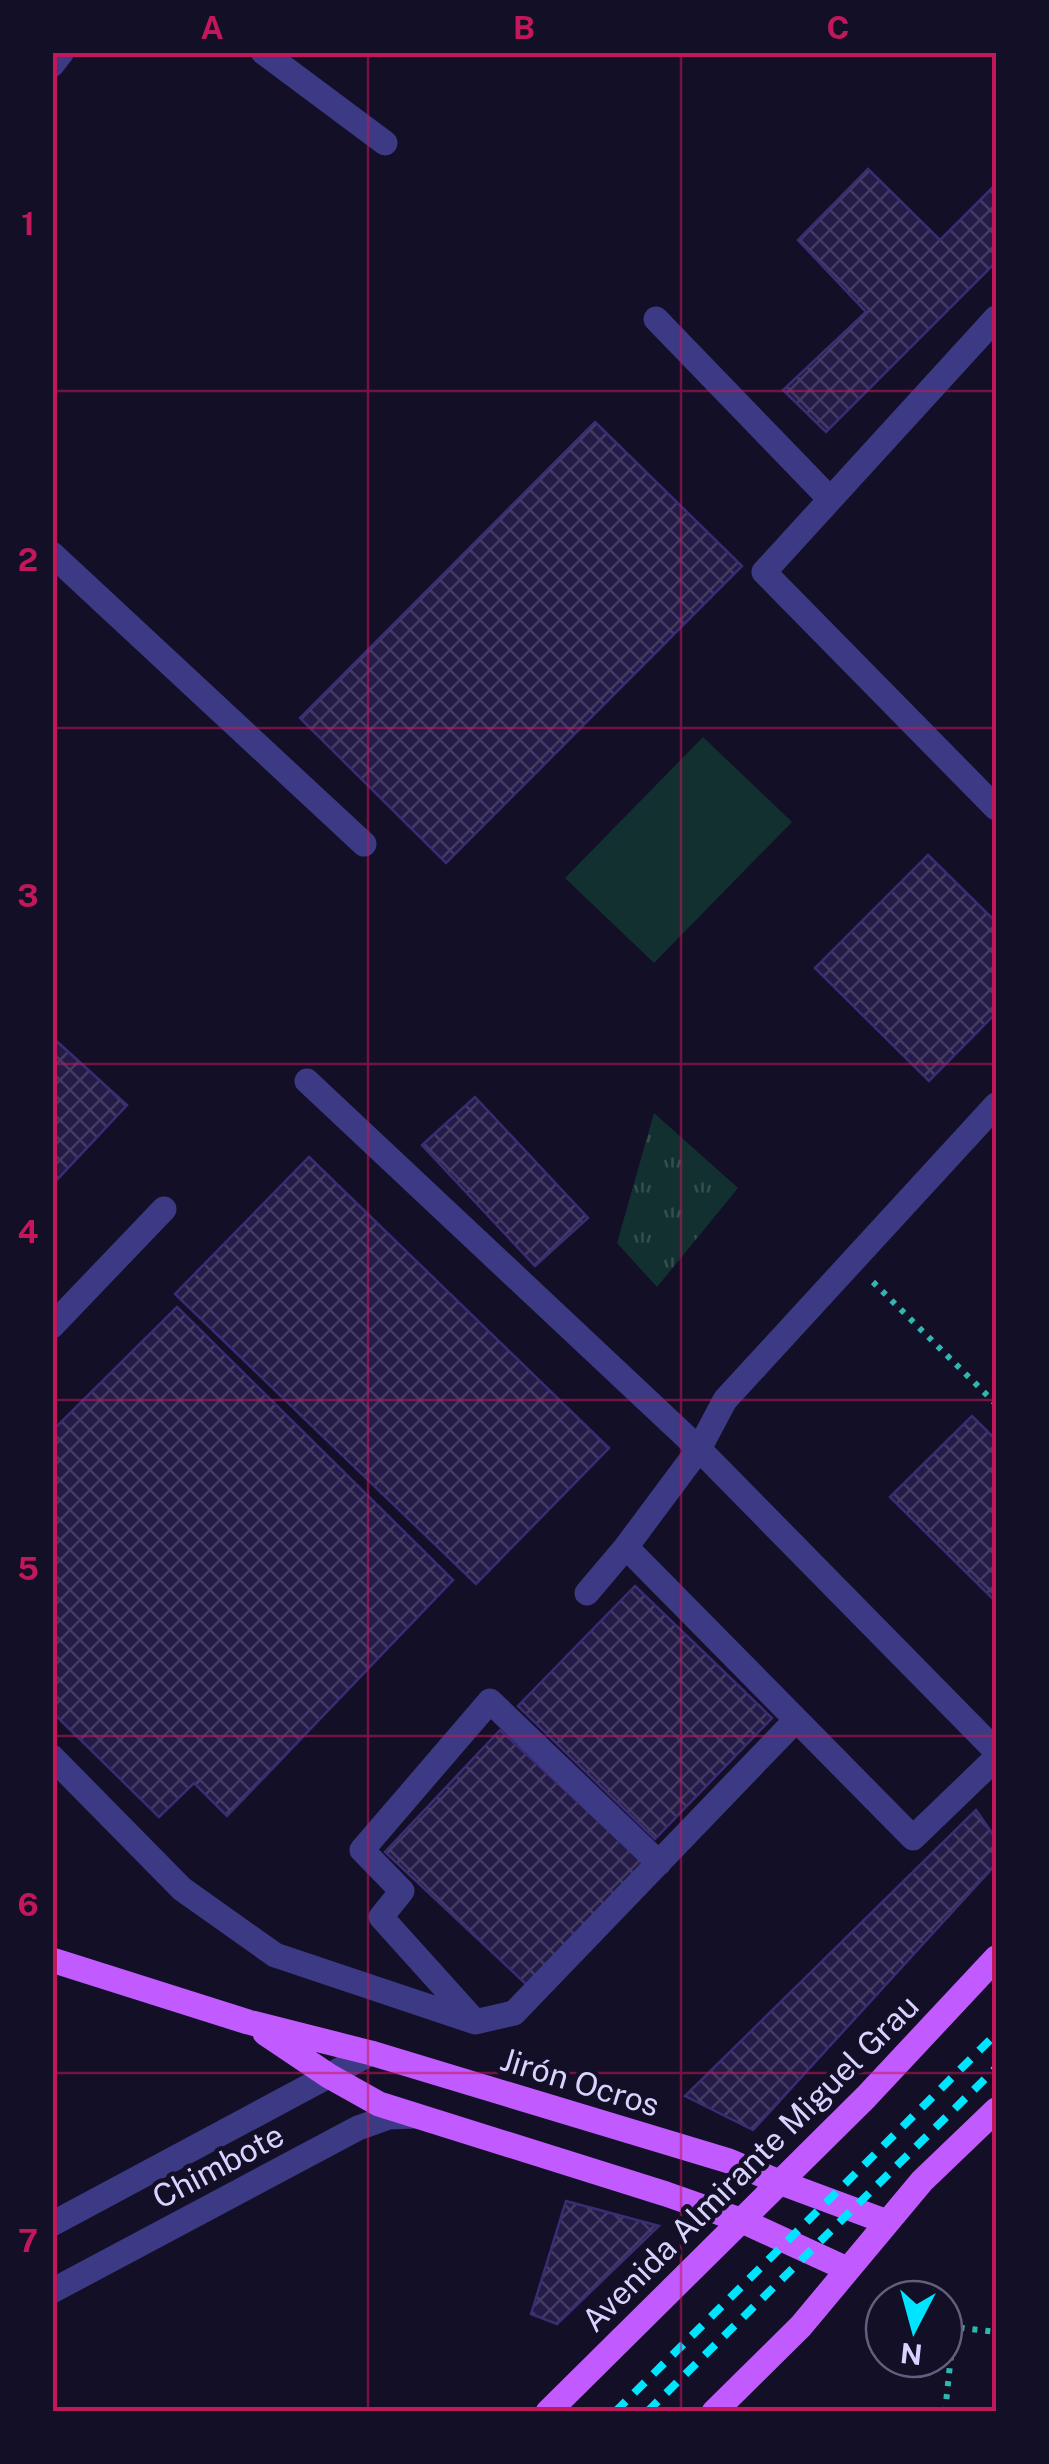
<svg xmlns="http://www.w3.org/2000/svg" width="1049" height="2464" font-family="'Public Sans',sans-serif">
  <defs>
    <pattern id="grass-tufts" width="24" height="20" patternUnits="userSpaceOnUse" patternTransform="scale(2.5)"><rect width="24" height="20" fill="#12302f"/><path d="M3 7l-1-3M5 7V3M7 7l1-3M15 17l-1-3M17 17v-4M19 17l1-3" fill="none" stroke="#344d4e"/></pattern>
    <pattern id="building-cross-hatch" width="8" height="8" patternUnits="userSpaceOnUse" patternTransform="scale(2.5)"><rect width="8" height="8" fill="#241b47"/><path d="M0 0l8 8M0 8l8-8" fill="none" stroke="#433b63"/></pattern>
  </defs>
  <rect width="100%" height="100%" fill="#130f26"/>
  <path fill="url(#grass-tufts)" d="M654,1113L738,1188L657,1287L617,1243Z"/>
  <path fill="#12302f" d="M703,737L792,822L654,963L565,878Z"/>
  <path fill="url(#building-cross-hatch)" stroke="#3b2d73" stroke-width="2.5" d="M868,169L940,240L996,184V262L826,432L783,390L866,312L798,240Z
    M595,422L742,566L446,863L300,718Z
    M928,855L996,922V1013L929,1081L815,968Z
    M52,1037L127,1105L52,1185Z
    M475,1097L588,1218L535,1266L422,1145Z
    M309,1157L609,1448L476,1584L175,1294Z
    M177,1307L453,1580L227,1816L194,1783L159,1817L52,1712V1431Z
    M972,1416L996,1440V1602L890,1497Z
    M635,1586L772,1718L655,1839L518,1706Z
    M500,1730L644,1863L528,1986L385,1852Z
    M976,1810L996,1839V1864L753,2130L685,2096Z
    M566,2201L659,2226L557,2324L531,2314Z"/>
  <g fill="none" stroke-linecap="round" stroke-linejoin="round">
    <path stroke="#2fb8b0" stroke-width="6" stroke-dasharray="5 8" stroke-linecap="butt" d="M873,1282L996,1404
      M945,2412L954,2327L996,2332"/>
    <path stroke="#3d3a85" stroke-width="25" d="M263,52L385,143
      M52,65L62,52
      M996,318L764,572L996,808
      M656,319L830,499
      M52,554L364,844
      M307,1081L699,1449L996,1751
      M52,1326L164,1209
      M626,1547L913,1838L996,1758
      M587,1593L626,1547L699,1449L725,1400L996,1105
      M52,1757L182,1889L275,1955L475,2022L514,2013L796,1720
      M472,2018L381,1917L402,1891L362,1850L490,1701L659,1863
      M52,2224L371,2053
      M52,2291L358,2128L389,2117L415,2116"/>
    <path stroke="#c25bff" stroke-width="25" d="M52,1960L248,2022L371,2053L729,2161L779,2182L887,2222
      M265,2033L329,2076L379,2104L666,2194L740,2220L847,2269
      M548,2412L866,2097L996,1958
      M714,2412L801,2326L922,2181L996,2110"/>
    <path stroke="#00e5ff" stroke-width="8" stroke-dasharray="15 12" stroke-linecap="butt" d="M615,2412L996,2034
      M647,2412L996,2068"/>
  </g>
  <path fill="none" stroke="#c2185b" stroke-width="2.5" stroke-opacity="0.55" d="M368,52V2412M681,52V2412M52,391H996M52,728H996M52,1064H996M52,1400H996M52,1736H996M52,2073H996"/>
  <g text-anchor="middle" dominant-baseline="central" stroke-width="9" stroke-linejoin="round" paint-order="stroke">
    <g font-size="32" fill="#d9d4ff" stroke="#130f26">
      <text transform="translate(580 2082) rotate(17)">Jirón Ocros</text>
      <text transform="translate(750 2163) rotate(-45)">Avenida Almirante Miguel Grau</text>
      <text transform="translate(218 2166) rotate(-28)">Chimbote</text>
    </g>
  </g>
  <rect width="1049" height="2464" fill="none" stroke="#130f26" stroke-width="110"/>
  <g transform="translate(914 2329) rotate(186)"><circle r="48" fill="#130f26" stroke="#625e7d" stroke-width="2.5"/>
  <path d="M0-8L18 38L0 25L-18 38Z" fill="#00e5ff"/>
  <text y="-15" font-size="28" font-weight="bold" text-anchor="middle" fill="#d9d4ff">N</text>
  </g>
  <rect x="55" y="55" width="939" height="2354" fill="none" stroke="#c2185b" stroke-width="4"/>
  <g font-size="32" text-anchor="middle" font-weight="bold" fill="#c2185b">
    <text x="212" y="39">A</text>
    <text x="524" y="39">B</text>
    <text x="838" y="39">C</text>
    <text x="28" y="235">1</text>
    <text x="28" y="571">2</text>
    <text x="28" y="907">3</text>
    <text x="28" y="1243">4</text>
    <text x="28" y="1580">5</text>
    <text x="28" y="1916">6</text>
    <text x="28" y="2252">7</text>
  </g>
</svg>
